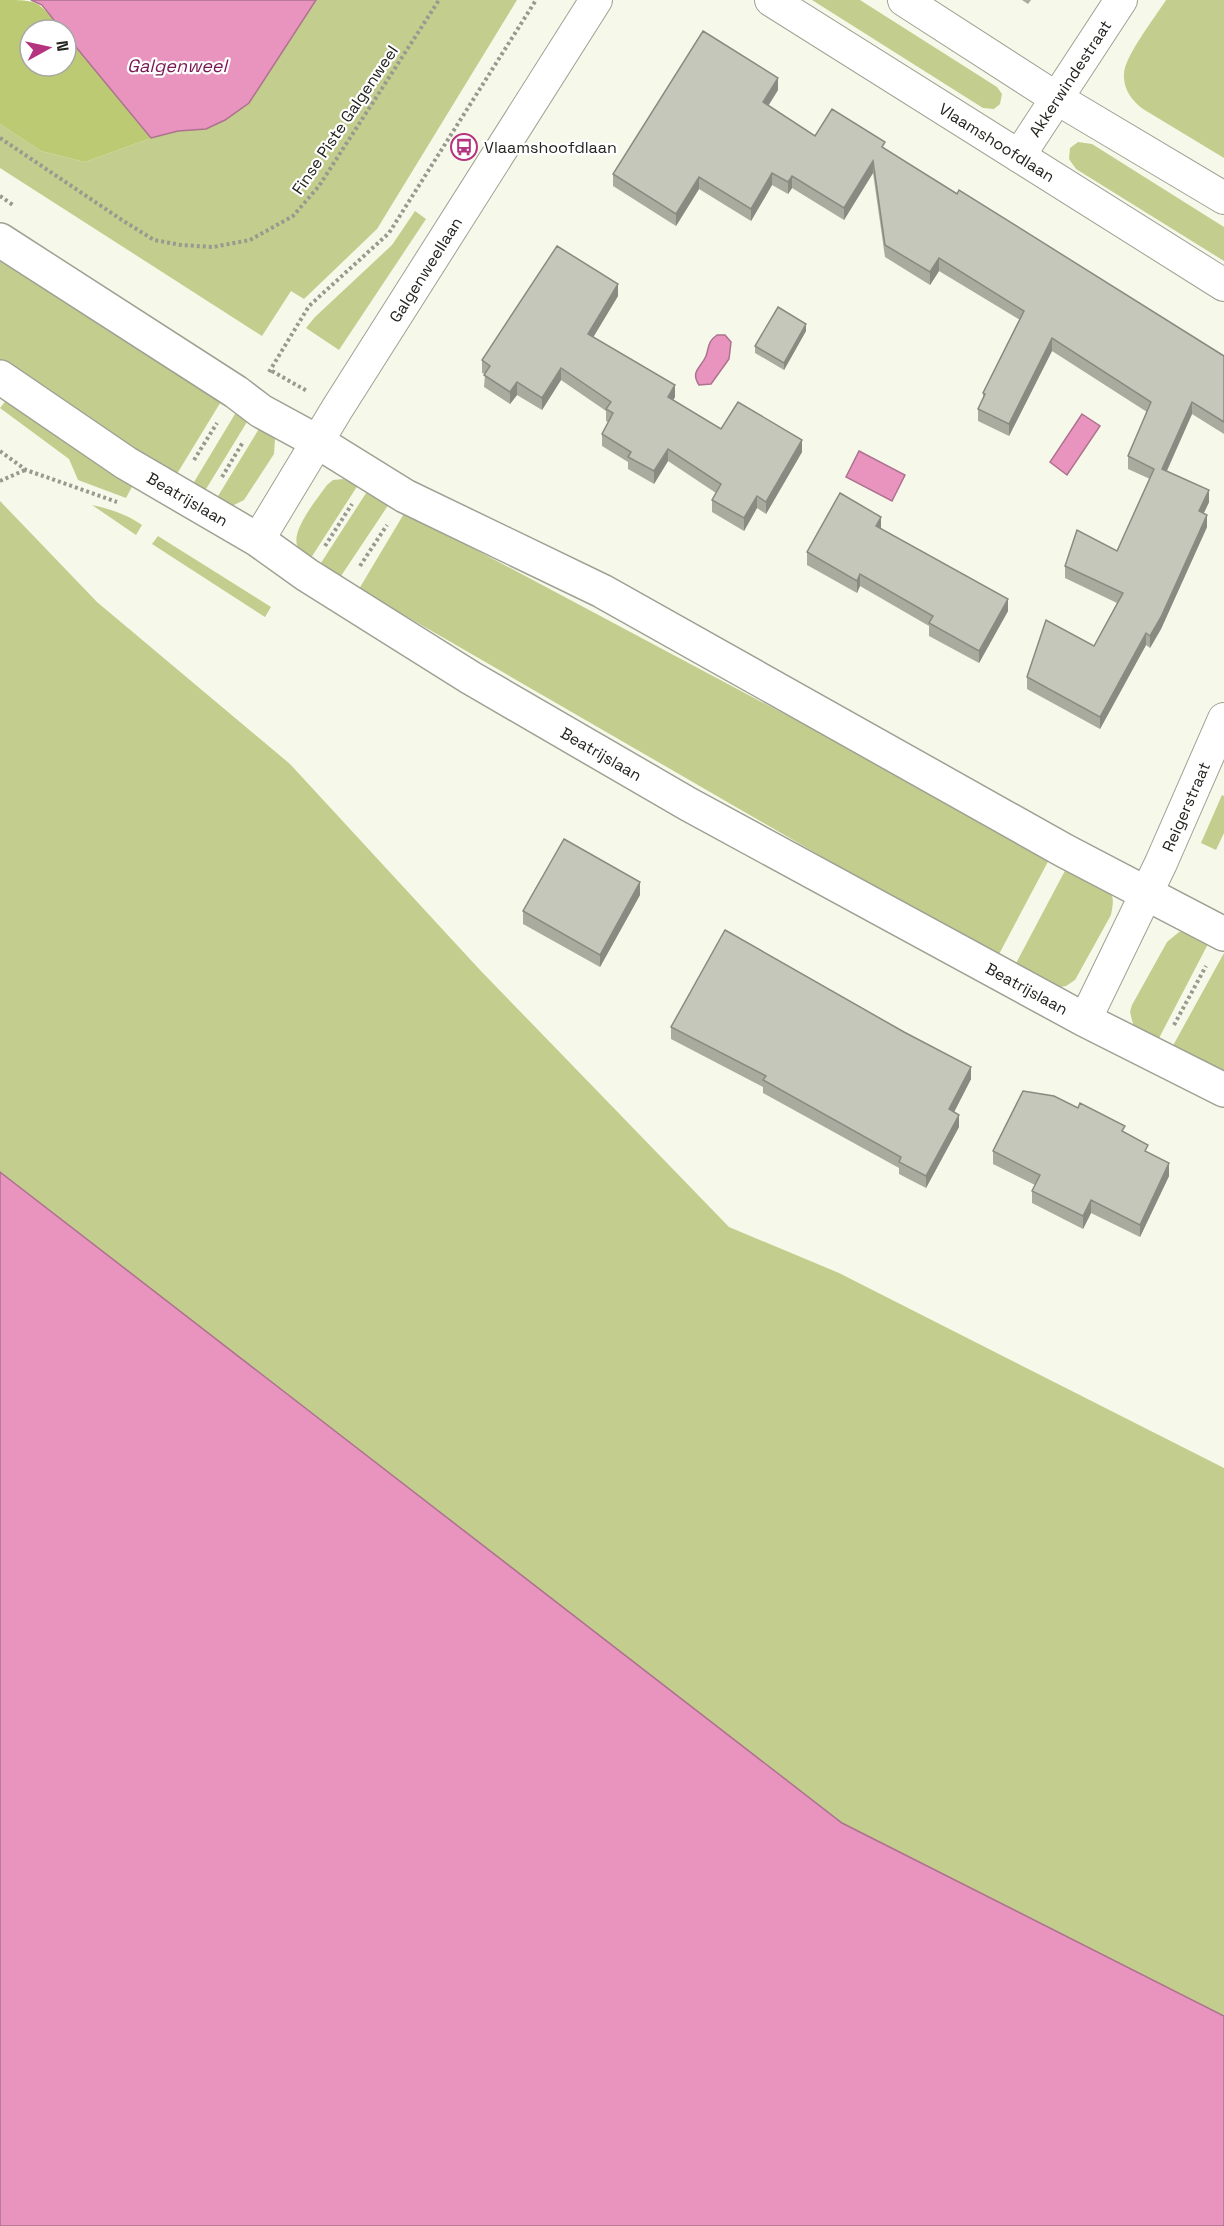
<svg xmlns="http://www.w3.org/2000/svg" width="1224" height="2226" font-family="'Space Grotesk',sans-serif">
  <rect width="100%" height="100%" fill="#f6f9ea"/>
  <path fill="#c3cd8d" d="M316,0H517L377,229L304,299L291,291L262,336L0,168V124L41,151L85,162L151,138L178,131L206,129L249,103Z
    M812,0H860L997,87L1002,94L1000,104L994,109L983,108Z
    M1166,0H1224V158L1143,109C1132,101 1123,89 1124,74C1124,57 1156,16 1166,0Z
    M1078,142L1092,144L1224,227V261L1076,169L1069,159L1070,148Z
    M415,211L426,219L339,350L306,328L315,317L392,245Z
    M0,257L222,400L175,477L0,363Z
    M8,398L134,483L126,498L78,480L69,459L0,408Z
    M238,409L250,417L203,494L191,487Z
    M262,424L271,431L275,439L274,454L244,500L232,506L215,501Z
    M343,479L358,485L309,561C305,556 299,551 297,545C292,529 317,499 327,485L333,480Z
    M368,490L389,504L339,579L319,566Z
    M0,501L97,602L290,764L480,970L729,1227L839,1273L1224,1468V2016L842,1823L0,1172Z
    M92,505C110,509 126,514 142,525L136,535Z
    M405,512L1051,856L997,958L359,589Z
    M158,536L271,607L265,617L152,544Z
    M1222,795L1224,796V833L1216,850L1201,843Z
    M1068,865C1079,872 1108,884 1112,896C1114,902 1112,909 1111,915L1075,980L1066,986L1055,988L1014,967Z
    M1179,932H1187L1208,944L1157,1042L1134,1028L1130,1012L1132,1005L1167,942Z
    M1224,953V1077L1170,1051Z"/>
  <path fill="#bcca73" d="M0,0C40,0 37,0 62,30H30V66H66V35L151,138L85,162L41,151L0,124Z"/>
  <path fill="#e894be" stroke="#ad728e" stroke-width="1.5" d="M31,0H316L249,103L225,120L206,129L178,131L151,138L66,35V30H62L42,5Z
    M717,335H725L731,342L729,359L711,384L699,385C690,371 701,368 706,356C709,347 708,341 717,335Z
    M1082,414L1100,426L1067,475L1050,462Z
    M859,451L905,475L892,501L846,477Z
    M0,1172L842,1823L1224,2016V2226H0Z"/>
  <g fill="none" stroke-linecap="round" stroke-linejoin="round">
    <defs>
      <g id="minor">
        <path id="s1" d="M771,0L1224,285"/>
        <path d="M904,0L1056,98L1224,198"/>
        <path id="s2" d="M1019,156L1121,0"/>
        <path id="s3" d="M258,540L337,409L596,0"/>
        <path id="s4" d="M1085,1020L1161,863L1224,719"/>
      </g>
      <g id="tertiary">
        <path d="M0,240L236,392L261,411L318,442L405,496L602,591L1065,851L1224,934"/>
        <path id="s5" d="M0,377L126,463L258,540L307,575L471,678L688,804L1085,1020L1224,1090"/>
      </g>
    </defs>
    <use href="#minor" stroke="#9ea193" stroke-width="34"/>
    <use href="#tertiary" stroke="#9ea193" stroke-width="36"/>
    <path stroke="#989a90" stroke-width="4" stroke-dasharray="3 3" stroke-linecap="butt" d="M0,138L122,220L154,240L181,245L213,247L250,240L293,216L319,186L439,0
      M0,196L13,205
      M272,371L307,391
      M269,372L309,306L389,233L536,0
      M0,451L26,470L117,502
      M194,460L217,423
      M222,477L243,442
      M0,481L25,470
      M325,546L352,504
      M360,566L387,525
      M1174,1025L1206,966"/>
    <use href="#minor" stroke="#fff" stroke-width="32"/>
    <use href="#tertiary" stroke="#fff" stroke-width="33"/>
  </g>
  <path fill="#a9ab9f" d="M1022,0H1031L1028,4Z
    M778,90L768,106L815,136L885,149L1224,356V434L1192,414L1167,471L1209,502L1204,513L1207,527L1161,629L1150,648L1146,645L1100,729L1027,689V677L1094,646L1117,603L1065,578V566L1117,551L1150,479L1128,469V456L1147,412L1052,351L1009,436L978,421V409L983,398V393L1020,320L939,271L930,285L885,257L873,173L844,220L792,188L788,194L772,185L751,221L699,189L676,226L613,186V174Z
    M618,296L593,337L675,397L673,400L721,429L802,452L766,514L757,508L744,531L712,512V500L716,493L668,461L654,484L628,469V462L602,446V434L608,422L606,421V411L561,380L542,410L517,395L510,404L484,387L485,374L482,373V360Z
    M806,331L784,370L755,353V346Z
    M881,529L1008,611L979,663L929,636V626L860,586L857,593L807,565V552Z
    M640,895L600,967L523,924V911Z
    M671,1027L971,1079L954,1112L959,1127L926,1188L899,1174V1168L763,1093V1087L671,1039Z
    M1125,1132L1148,1153L1169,1176L1140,1237L1091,1213L1083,1229L1032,1203V1191L1035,1185L993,1164V1151Z"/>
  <path fill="#898b82" d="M778,78V90L763,114V102Z
    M873,161V173L844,220V208Z
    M772,173V185L751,221V209Z
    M792,176V188L788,194V182Z
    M699,177V189L676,226V214Z
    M939,258V271L930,285V272Z
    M618,284V296L588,346V334Z
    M806,324V331L784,370V363Z
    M1052,338V351L1009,436V424Z
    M561,368V380L542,410V398Z
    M517,382V395L510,404V392Z
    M675,385V397L668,409V397Z
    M1192,402V414L1162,481V469Z
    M802,440V452L766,514V502Z
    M668,449V461L654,484V471Z
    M1209,490V502L1199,523V511Z
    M757,496V508L744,531V518Z
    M1207,515V527L1161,629L1150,648V636Z
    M881,517V529L876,526Z
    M860,574V586L857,593V581Z
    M1008,599V611L979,663V651Z
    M1146,633V645L1100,729V717Z
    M640,882V895L600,967V955Z
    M971,1067V1079L949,1122V1109Z
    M959,1115V1127L926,1188V1176Z
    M1169,1163V1176L1140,1237V1225Z
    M1091,1200V1213L1083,1229V1216Z"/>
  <path fill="#c4c7b9" stroke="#898b82" stroke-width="1.5" d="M703,31L778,78L763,102L815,136L832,109L885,142L882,147L957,194L959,190L1224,356V422L1192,402L1162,469L1209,490L1199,511L1207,515L1161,617L1150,636L1146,633L1100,717L1027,677L1046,620L1094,646L1123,593L1065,566L1077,530L1117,551L1154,469L1128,456L1151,402L1052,338L1009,424L978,409L985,394L983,393L1024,311L939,258L930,272L885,245L873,161L844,208L792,176L788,182L772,173L751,209L699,177L676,214L613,174Z
    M557,246L618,284L588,334L675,385L668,397L721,429L738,402L802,440L766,502L757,496L744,518L712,500L721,484L668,449L654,471L628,457L631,452L602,434L613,413L606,409L611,402L561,368L542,398L517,382L510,392L484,375L490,366L482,360Z
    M778,307L806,324L784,363L755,346Z
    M840,493L881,517L876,526L1008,599L979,651L929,623L933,616L860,574L857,581L807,552Z
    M564,839L640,882L600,955L523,911Z
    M725,930L904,1032L971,1067L949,1109L959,1115L926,1176L899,1162L901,1157L763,1080L766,1076L671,1027Z
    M1023,1091L1054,1096L1078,1108L1080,1103L1125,1126L1122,1131L1148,1145L1145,1151L1169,1163L1140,1225L1091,1200L1083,1216L1032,1191L1040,1175L993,1151Z"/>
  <defs>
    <symbol id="bus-ring" viewBox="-11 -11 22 22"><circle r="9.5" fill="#fff" stroke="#b4347f" stroke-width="1.5"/><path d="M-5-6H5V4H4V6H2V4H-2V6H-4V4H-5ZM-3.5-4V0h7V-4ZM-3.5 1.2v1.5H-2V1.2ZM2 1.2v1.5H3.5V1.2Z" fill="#b4347f"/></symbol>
  </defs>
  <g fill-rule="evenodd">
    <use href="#bus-ring" x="449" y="132" width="30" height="30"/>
  </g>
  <g text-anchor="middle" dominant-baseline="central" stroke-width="4.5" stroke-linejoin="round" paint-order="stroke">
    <g font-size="16" fill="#23241f" stroke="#fff">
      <text stroke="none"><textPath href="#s2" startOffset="93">Akkerwindestraat</textPath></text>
      <text transform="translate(345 120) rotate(-56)">Finse Piste Galgenweel</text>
      <text stroke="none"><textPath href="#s1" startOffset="267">Vlaamshoofdlaan</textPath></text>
      <text stroke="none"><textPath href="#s3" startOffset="318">Galgenweellaan</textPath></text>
      <text stroke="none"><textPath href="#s5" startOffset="224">Beatrijslaan</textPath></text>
      <text stroke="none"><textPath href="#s5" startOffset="710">Beatrijslaan</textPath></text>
      <text stroke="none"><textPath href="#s4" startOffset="236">Reigerstraat</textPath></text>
      <text stroke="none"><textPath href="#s5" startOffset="1196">Beatrijslaan</textPath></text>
    </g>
    <g font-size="16" fill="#23241f" stroke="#fff" text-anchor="start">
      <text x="484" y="147">Vlaamshoofdlaan</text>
    </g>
    <g font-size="18" font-style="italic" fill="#781752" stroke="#fff">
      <text x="177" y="65">Galgenweel</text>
    </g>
  </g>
  <g transform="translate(48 48) rotate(82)"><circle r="28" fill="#ffffff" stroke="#a7a7a5" stroke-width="1.5"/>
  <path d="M0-4.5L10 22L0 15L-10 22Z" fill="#b4347f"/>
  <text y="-9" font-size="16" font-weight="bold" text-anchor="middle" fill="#23241f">N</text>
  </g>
</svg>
